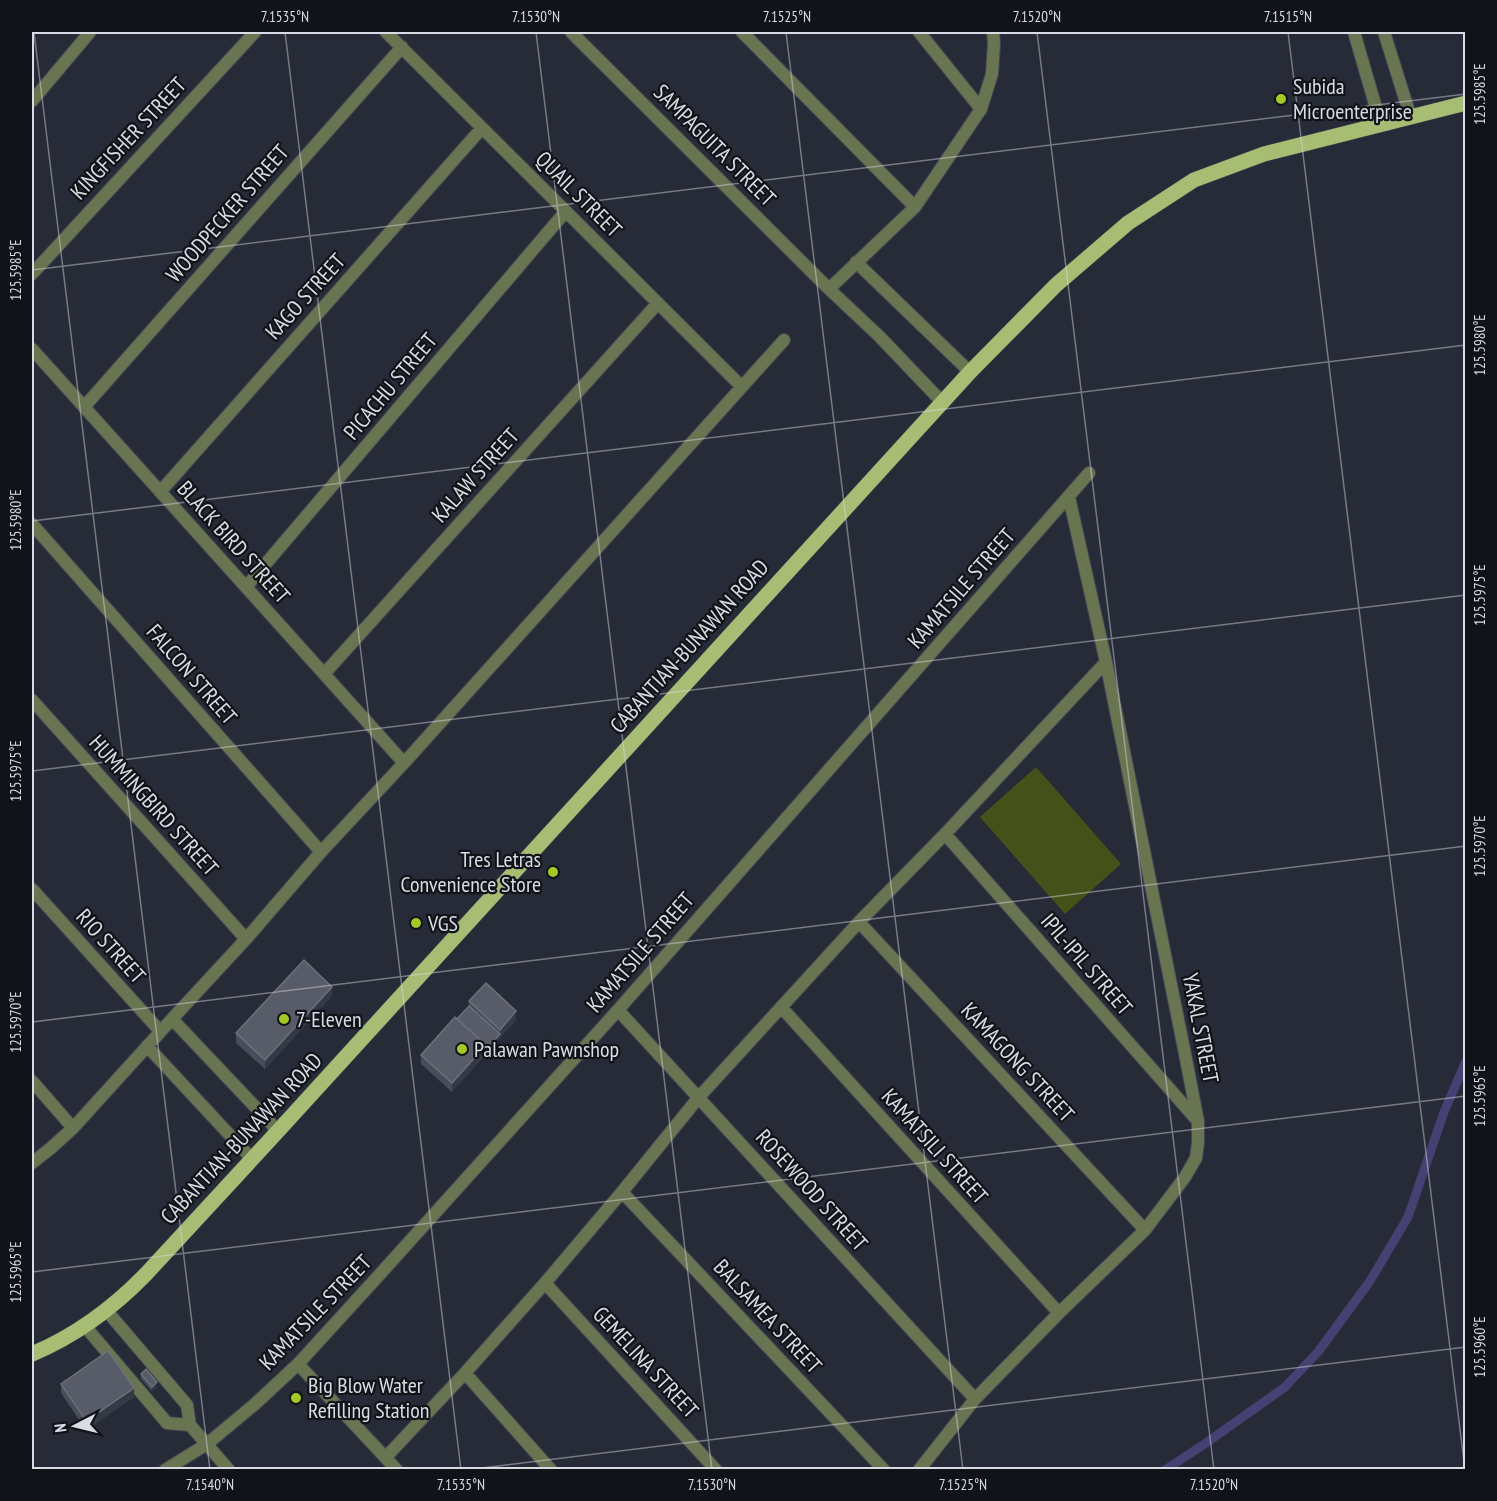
<svg xmlns="http://www.w3.org/2000/svg" width="1497" height="1501" font-family="'PT Sans Narrow',sans-serif">
  <rect width="100%" height="100%" fill="#262b37"/>
  <path fill="#445219" d="M1036,767L1121,864L1065,914L980,817Z"/>
  <g fill="none" stroke-linecap="round" stroke-linejoin="round">
    <path stroke="#454273" stroke-width="9" d="M1165,1470L1206,1443L1285,1387L1318,1352L1370,1281L1408,1217L1444,1112L1466,1061"/>
    <defs>
      <path id="minor" d="M386,32L742,387
        M571,32L829,289L879,336L942,402
        M742,32L915,207
        M919,32L981,109
        M1354,32L1381,125
        M1384,32L1411,118
        M32,101L90,32
        M856,262L970,372
        M32,274L255,32
        M829,289L915,207L981,109L992,74L994,43L993,32
        M32,349L404,763
        M84,407L402,47
        M160,492L482,128
        M32,524L321,852
        M246,587L566,211
        M324,674L658,303
        M32,700L246,939
        M945,834L1197,1120
        M32,889L160,1031
        M859,922L1145,1230
        M781,1007L1059,1313
        M618,1010L975,1399
        M172,1019L278,1131
        M147,1046L252,1159
        M32,1081L73,1128
        M32,1163L51,1148L73,1128L172,1019L246,939L321,852L404,763L784,340
        M622,1192L884,1470
        M545,1283L716,1470
        M106,1310L187,1405L190,1425L229,1470
        M84,1325L167,1423L190,1425
        M298,1364L397,1470
        M465,1373L551,1470
        M386,1457L465,1373L545,1283L622,1192L699,1097L859,922L945,834L1106,662
        M165,1470L207,1444L255,1404L298,1364L381,1273L618,1010L1089,473
        M919,1470L975,1399L1059,1313L1145,1230L1185,1177L1196,1158L1198,1143V1121L1184,1049L1106,662L1069,497"/>
      <path id="primary" d="M32,1354C75,1336 114,1307 146,1274L278,1131L970,372L1056,285L1128,223L1194,180L1264,154L1466,103"/>
    </defs>
    <use href="#minor" stroke="#434753" stroke-width="14"/>
    <use href="#primary" stroke="#434753" stroke-width="16"/>
    <use href="#minor" stroke="#697451" stroke-width="12"/>
    <use href="#primary" stroke="#a7bd73" stroke-width="15"/>
  </g>
  <path fill="#484d5a" d="M332,996L265,1069L236,1043V1033Z
    M469,1001L516,1020L452,1092L421,1064V1055L469,1006Z
    M141,1374L157,1387L152,1391L141,1379Z
    M61,1384L134,1397L86,1430L61,1393Z"/>
  <path fill="#343946" d="M332,987V996L265,1069V1060Z
    M516,1011V1020L452,1092V1083L486,1045L500,1034V1030Z
    M157,1382V1387L152,1391V1387Z
    M134,1388V1397L86,1430V1421Z"/>
  <path fill="#585c69" stroke="#6c707c" stroke-width="1.5" d="M304,960L332,987L265,1060L236,1033Z
    M486,983L516,1011L500,1030L469,1001Z
    M469,1006L500,1034L486,1049V1045L457,1019Z
    M455,1017L486,1045L452,1083L421,1055Z
    M108,1351L134,1388L86,1421L61,1384Z
    M146,1369L157,1382L152,1387L141,1374Z"/>
  <path fill="none" stroke="#d9dce4" stroke-width="1.5" stroke-opacity="0.45" d="M34,32L210,1470M285,32L461,1470M536,32L712,1470M786,32L963,1470M1037,32L1214,1470M1288,32L1465,1470M32,270L1466,94M32,521L1466,345M32,771L1466,595M32,1022L1466,846M32,1272L1466,1096M466,1470L1466,1347"/>
  <g fill="#a4c824" stroke="#111319" stroke-width="2">
    <circle cx="1281" cy="99" r="6"/>
    <circle cx="553" cy="872" r="6"/>
    <circle cx="416" cy="923" r="6"/>
    <circle cx="284" cy="1019" r="6"/>
    <circle cx="462" cy="1049" r="6"/>
    <circle cx="296" cy="1398" r="6"/>
  </g>
  <g text-anchor="middle" dominant-baseline="central" stroke-width="4.5" stroke-linejoin="round" paint-order="stroke">
    <g font-size="22" fill="#d9dce4" stroke="#111319" text-anchor="start">
      <text x="1293" y="86">Subida<tspan x="1293" dy="25">Microenterprise</tspan></text>
      <text x="541" y="859" text-anchor="end">Tres Letras<tspan x="541" dy="25">Convenience Store</tspan></text>
      <text x="428" y="923">VGS</text>
      <text x="296" y="1019">7-Eleven</text>
      <text x="474" y="1049">Palawan Pawnshop</text>
      <text x="308" y="1385">Big Blow Water<tspan x="308" dy="25">Refilling Station</tspan></text>
    </g>
    <g font-size="22" fill="#d9dce4" stroke="#111319">
      <text transform="translate(128 138) rotate(-47)">KINGFISHER STREET</text>
      <text transform="translate(715 145) rotate(45)">SAMPAGUITA STREET</text>
      <text transform="translate(579 194) rotate(45)">QUAIL STREET</text>
      <text transform="translate(227 213) rotate(-49)">WOODPECKER STREET</text>
      <text transform="translate(305 296) rotate(-48)">KAGO STREET</text>
      <text transform="translate(390 386) rotate(-50)">PICACHU STREET</text>
      <text transform="translate(475 475) rotate(-48)">KALAW STREET</text>
      <text transform="translate(234 542) rotate(48)">BLACK BIRD STREET</text>
      <text transform="translate(961 588) rotate(-49)">KAMATSILE STREET</text>
      <text transform="translate(689 646) rotate(-48)">CABANTIAN-BUNAWAN ROAD</text>
      <text transform="translate(192 674) rotate(49)">FALCON STREET</text>
      <text transform="translate(154 805) rotate(48)">HUMMINGBIRD STREET</text>
      <text transform="translate(111 946) rotate(48)">RIO STREET</text>
      <text transform="translate(640 952) rotate(-49)">KAMATSILE STREET</text>
      <text transform="translate(1087 964) rotate(49)">IPIL-IPIL STREET</text>
      <text transform="translate(1201 1028) rotate(79)">YAKAL STREET</text>
      <text transform="translate(1018 1062) rotate(47)">KAMAGONG STREET</text>
      <text transform="translate(241 1138) rotate(-47)">CABANTIAN-BUNAWAN ROAD</text>
      <text transform="translate(935 1146) rotate(48)">KAMATSILI STREET</text>
      <text transform="translate(812 1190) rotate(48)">ROSEWOOD STREET</text>
      <text transform="translate(315 1312) rotate(-46)">KAMATSILE STREET</text>
      <text transform="translate(768 1316) rotate(47)">BALSAMEA STREET</text>
      <text transform="translate(646 1362) rotate(47)">GEMELINA STREET</text>
    </g>
  </g>
  <rect width="1497" height="1501" fill="none" stroke="#111319" stroke-width="66"/>
  <g transform="translate(75 1426) rotate(263)" stroke="#111319" stroke-width="4.5" paint-order="stroke">
  <path d="M0-4.5L10 22L0 15L-10 22Z" fill="#d9dce4"/>
  <text y="-9" font-size="16" font-weight="bold" text-anchor="middle" fill="#d9dce4">N</text>
  </g>
  <rect x="33" y="33" width="1431" height="1435" fill="none" stroke="#d9dce4" stroke-width="2"/>
  <g font-size="15" text-anchor="middle" fill="#d9dce4">
    <text x="285" y="22">7.1535°N</text>
    <text x="536" y="22">7.1530°N</text>
    <text x="787" y="22">7.1525°N</text>
    <text x="1037" y="22">7.1520°N</text>
    <text x="1288" y="22">7.1515°N</text>
    <text transform="translate(1480 94) rotate(-90)" y="5">125.5985°E</text>
    <text transform="translate(16 270) rotate(-90)" y="5">125.5985°E</text>
    <text transform="translate(1480 345) rotate(-90)" y="5">125.5980°E</text>
    <text transform="translate(16 520) rotate(-90)" y="5">125.5980°E</text>
    <text transform="translate(1480 595) rotate(-90)" y="5">125.5975°E</text>
    <text transform="translate(16 771) rotate(-90)" y="5">125.5975°E</text>
    <text transform="translate(1480 846) rotate(-90)" y="5">125.5970°E</text>
    <text transform="translate(16 1022) rotate(-90)" y="5">125.5970°E</text>
    <text transform="translate(1480 1096) rotate(-90)" y="5">125.5965°E</text>
    <text transform="translate(16 1272) rotate(-90)" y="5">125.5965°E</text>
    <text transform="translate(1480 1347) rotate(-90)" y="5">125.5960°E</text>
    <text x="210" y="1490">7.1540°N</text>
    <text x="461" y="1490">7.1535°N</text>
    <text x="712" y="1490">7.1530°N</text>
    <text x="963" y="1490">7.1525°N</text>
    <text x="1214" y="1490">7.1520°N</text>
  </g>
</svg>
